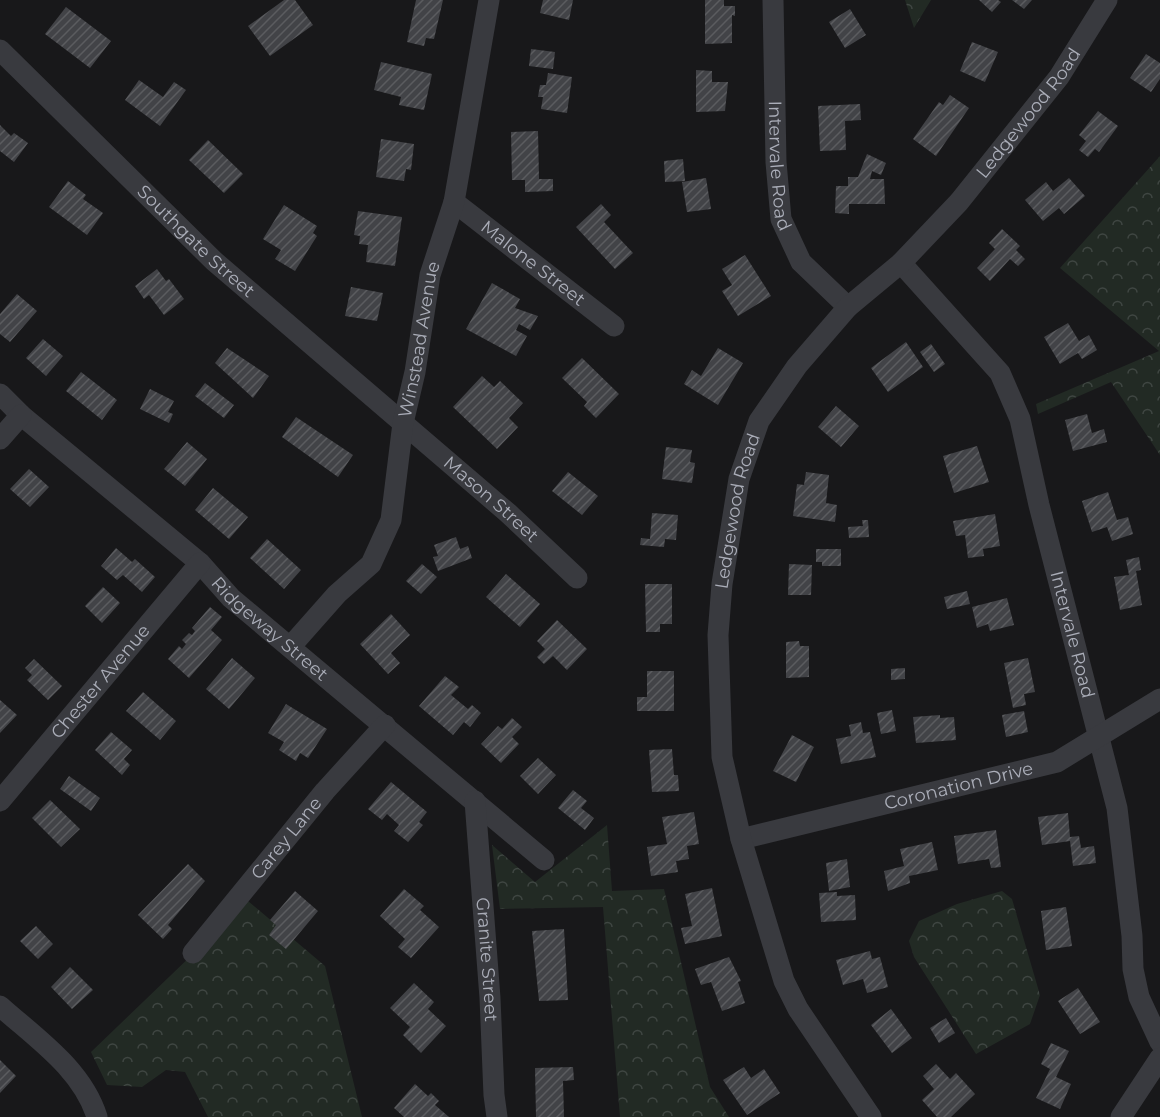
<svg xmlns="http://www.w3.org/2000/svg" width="1160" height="1117" font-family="Montserrat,sans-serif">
  <defs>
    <pattern id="forest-crowns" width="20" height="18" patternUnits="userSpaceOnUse" patternTransform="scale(1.5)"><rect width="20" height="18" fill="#222a24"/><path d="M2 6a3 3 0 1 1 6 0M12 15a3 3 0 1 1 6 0" fill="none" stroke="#3f4642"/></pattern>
    <pattern id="building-hatch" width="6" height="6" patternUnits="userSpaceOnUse" patternTransform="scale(1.5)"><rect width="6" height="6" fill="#424347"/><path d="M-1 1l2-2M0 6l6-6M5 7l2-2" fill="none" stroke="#5b5c5f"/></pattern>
  </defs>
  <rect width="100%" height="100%" fill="#18181a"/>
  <path fill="url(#forest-crowns)" d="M905,0H931L914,28Z
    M1160,156V455L1111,382L1038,414L1036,404L1159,351L1060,268Z
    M607,825L612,891L664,889L710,1087L729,1117H620L603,907L500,909L492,845L535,882Z
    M1002,891L1012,899L1040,995L1030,1024L976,1054L914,957L909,941L919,921L957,904Z
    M248,901L325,966L362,1117H208L185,1072L166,1070L142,1087L107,1085L91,1052Z"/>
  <path fill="url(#building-hatch)" d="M284,0H295L313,25L270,56L248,26Z
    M416,0H443L434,39L426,38L424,46L407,42Z
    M543,0H573L569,20L540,13Z
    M705,0H724V6H735V16L732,15V43L705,44Z
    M979,0H998L1001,2L992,12Z
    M1012,0H1032L1024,9Z
    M66,7L111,41L90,68L45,34Z
    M850,9L866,35L845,48L829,22Z
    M972,42L998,52L985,82L960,71Z
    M531,49L555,52L553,69L529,66Z
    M1146,54L1160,63V79L1151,92L1130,78Z
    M381,62L432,74L424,110L399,105L401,97L374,90Z
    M696,70L712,71V82H728L725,111L696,112Z
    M548,73L572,77L567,113L541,109L543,97H538L540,85H546Z
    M139,80L163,97L174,82L186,90L160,126L125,100Z
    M950,95L969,108L936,156L913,139L939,102L943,105Z
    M860,104L861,120L845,121L846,150L820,151L818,106Z
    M1098,111L1118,126L1099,152L1095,149L1088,157L1079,150L1086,141L1079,135Z
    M0,125L11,136L14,133L28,143L14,162L0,151Z
    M538,131L539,179H553V191L525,192V180H512L511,132Z
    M381,139L414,144L411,170L406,169L404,181L376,177Z
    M208,140L243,174L224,193L189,160Z
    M867,154L886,163L881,175L872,171L870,179H884L885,204H849V214L835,213L836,186H848V177H858Z
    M683,159L685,181L665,182L664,161Z
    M706,178L711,209L687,212L682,182Z
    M1069,178L1085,196L1064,214L1059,208L1043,221L1025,200L1046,182L1053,191Z
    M68,181L86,195L83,199L103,213L87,235L49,207Z
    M601,204L611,215L604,222L633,253L615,269L576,227Z
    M284,205L317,226L313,233L317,236L295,271L275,259L281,250L263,239Z
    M358,211L402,217L395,266L366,262L368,245L359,244L360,236L354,235Z
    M1002,229L1020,246L1016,250L1025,259L1018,266L1010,259L990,281L977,268L995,249L989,243Z
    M745,255L771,296L738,316L722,291L732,285L722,269Z
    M157,269L166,281L169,279L184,299L164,315L149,295L144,299L135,286Z
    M492,283L520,299L515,308L538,316L530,330L519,324L516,330L527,336L516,356L466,329Z
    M351,287L383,293L377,321L345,316Z
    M17,294L37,311L10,342L0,334V314Z
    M1068,323L1079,341L1089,335L1097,350L1082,359L1078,353L1060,364L1044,337Z
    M43,339L63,356L46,376L26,358Z
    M906,342L923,367L888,392L871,368Z
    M931,344L945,364L934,372L920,352Z
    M227,348L269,376L253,398L215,363Z
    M718,348L743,363L718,405L684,384L692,370L701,376Z
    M582,358L619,394L596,418L584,406L587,402L562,378Z
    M81,372L117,400L102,420L66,391Z
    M482,376L494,387L500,381L523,403L509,418L518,427L497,449L453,407Z
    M205,383L234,405L224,418L195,396Z
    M150,389L174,401L168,412L173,414L169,423L140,409Z
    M836,406L859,426L841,447L818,427Z
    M1087,414L1092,433L1104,429L1107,442L1073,451L1065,420Z
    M296,417L353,455L338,477L282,437Z
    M187,442L207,459L185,486L164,469Z
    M977,446L989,482L954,493L943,456Z
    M666,447L692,450L690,462L695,463L692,483L662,479Z
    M29,469L49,487L30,507L10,489Z
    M568,472L598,496L582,515L552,491Z
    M806,472L829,475L826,503L837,505L835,522L793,516L797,484L804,485Z
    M213,488L248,517L229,539L195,510Z
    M1108,492L1117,520L1128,517L1133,534L1112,541L1107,527L1092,532L1082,501Z
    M652,513L678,515L676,540L665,539L664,547L640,545L641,538L650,539Z
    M995,514L1000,546L983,549L984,556L968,558L965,535L956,536L953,521Z
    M862,520H868L869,537L849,538L848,527L863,526Z
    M456,537L460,549L468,546L472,558L438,571L433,557L438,556L434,545Z
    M267,539L301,570L284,589L250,558Z
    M116,548L132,562L135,559L155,577L142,592L123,575L117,580L101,566Z
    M816,549H841V566H822V562H816Z
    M1139,557L1141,570L1136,571L1142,605L1120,610L1114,577L1129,575L1126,560Z
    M422,564L437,577L421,594L406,581Z
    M789,564L812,565L811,595H788Z
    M506,574L540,604L520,627L486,597Z
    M645,584H672V624H660V632H646Z
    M103,587L120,603L102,623L85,606Z
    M967,591L970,604L947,609L944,597Z
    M1007,598L1014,625L990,631L988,624L977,628L972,607Z
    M210,607L222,617L211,630L222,640L189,678L168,659L179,646L182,649L186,644L182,640L189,633L192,635L195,631L192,628Z
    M391,614L410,635L391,653L400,663L388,674L360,644Z
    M557,620L587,649L567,670L553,656L544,664L537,657L545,649L537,641Z
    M799,641L800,646H809V677L786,678V642Z
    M232,658L255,678L229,709L206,689Z
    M1028,658L1035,692L1024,694L1026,705L1013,708L1004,663Z
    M34,659L62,686L48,700L27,680L32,675L25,668Z
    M905,668V679L891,680V669Z
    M647,671H674V711H637V697H647Z
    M445,676L459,687L451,695L468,709L472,705L481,713L470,727L464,722L453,735L419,706Z
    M143,692L176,721L160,740L126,711Z
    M0,700L17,715L0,733Z
    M286,704L327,729L308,758L300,753L296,761L279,750L284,742L268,733Z
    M892,710L896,731L881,734L877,713Z
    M1024,711L1028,732L1006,737L1002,715Z
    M940,715V718L954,717L956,740L916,743L913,717Z
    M512,718L522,727L512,737L519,744L501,763L481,744L498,726L502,729Z
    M861,722L863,733L870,732L876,757L841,764L836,739L851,736L849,725Z
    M111,732L132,750L124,759L130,765L122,775L95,750Z
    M792,735L814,747L796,782L773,771Z
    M672,749L674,775H678L679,791L652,792L649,750Z
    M538,758L556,775L538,794L520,776Z
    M69,776L100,798L91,811L60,789Z
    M391,782L427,812L419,822L423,825L408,842L394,831L399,825L387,814L382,820L368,809Z
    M573,790L587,801L581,808L594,818L585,830L558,808Z
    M50,800L80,829L61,847L32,818Z
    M694,812L699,844L687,846L689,859L676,861L678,872L651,876L647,847L667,844L662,817Z
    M1068,813L1070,837L1079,836L1081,848L1094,846L1096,863L1073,866L1070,841L1042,845L1038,817Z
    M996,830L1001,867L991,868L989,859L958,864L954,836Z
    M932,842L938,870L909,876L910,883L888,891L884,871L904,866L900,849Z
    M847,859L850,887L829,891L826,863Z
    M188,864L205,881L168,925L172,929L163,939L138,915Z
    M712,888L722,936L685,944L681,928L692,926L685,894Z
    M404,889L424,906L420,910L439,927L411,958L398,947L405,939L380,916Z
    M295,891L318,911L286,949L269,935L276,925L270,920Z
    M837,892V896L855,895L856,920L821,922L819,893Z
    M1066,907L1072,946L1046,950L1041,911Z
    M36,926L53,944L38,959L20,941Z
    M564,929L568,1000L539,1001L532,931Z
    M870,951L872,959L880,957L888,987L867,993L863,979L843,985L836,960Z
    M729,957L741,981L738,982L745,1003L722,1011L711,982L701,985L695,969Z
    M70,967L93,990L72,1009L51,987Z
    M414,983L434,1002L428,1009L446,1026L421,1053L403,1035L410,1027L390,1008Z
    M1078,988L1100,1022L1080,1034L1058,1001Z
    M891,1009L912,1038L892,1053L871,1025Z
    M946,1018L955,1033L939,1043L930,1028Z
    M1051,1043L1069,1051L1056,1077L1071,1084L1060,1109L1036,1098L1050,1069L1041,1064Z
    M0,1060L16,1076L0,1093Z
    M936,1064L950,1079L956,1073L975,1094L951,1117H937L922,1100L934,1089L923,1076Z
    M573,1067L574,1080L563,1081L564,1117H536L535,1068Z
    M744,1067L751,1078L764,1069L780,1093L747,1115L723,1080Z
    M415,1084L428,1096L431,1093L439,1101L435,1105L449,1117H404L394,1108Z"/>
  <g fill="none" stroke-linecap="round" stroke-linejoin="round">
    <g stroke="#393a3f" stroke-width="21">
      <path id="s1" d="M773,0L776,162L781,219L801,262L848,307"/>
      <path id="s2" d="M0,50L214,261L508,513L577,578"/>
      <path id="s3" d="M454,202L614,326"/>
      <path id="s4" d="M901,263L1000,373L1020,419L1039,505L1117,808L1132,936L1133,969L1139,997L1160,1042"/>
      <path id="s5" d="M0,394L21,415L200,563L231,598L544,860"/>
      <path d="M0,439L21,415"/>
      <path id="s6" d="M291,646L337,594L371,564L391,520L403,423L415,372L430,275L454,202L489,0"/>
      <path id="s7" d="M0,801L200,563"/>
      <path id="s8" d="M475,801L490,998L494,1095L497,1117"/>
      <path id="s9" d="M741,839L1057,762L1160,699"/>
      <path id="s10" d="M193,953L325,791L385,725"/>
      <path d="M0,1006C37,1039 82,1069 97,1117"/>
      <path id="s11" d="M871,1117L798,1009L784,981L741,839L722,757L718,635L722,584L739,479L759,421L797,366L848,307L901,263L959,202L1059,77L1107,0"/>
      <path d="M1121,1117L1160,1058"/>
    </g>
  </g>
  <g text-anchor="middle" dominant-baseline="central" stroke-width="4.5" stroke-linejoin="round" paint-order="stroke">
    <g font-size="18" fill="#abaeb9" stroke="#131315">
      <text stroke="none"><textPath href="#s11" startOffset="1146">Ledgewood Road</textPath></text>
      <text stroke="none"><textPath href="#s1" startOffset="166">Intervale Road</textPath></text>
      <text stroke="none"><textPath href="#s2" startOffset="274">Southgate Street</textPath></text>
      <text stroke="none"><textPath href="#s3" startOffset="100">Malone Street</textPath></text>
      <text stroke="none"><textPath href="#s6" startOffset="346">Winstead Avenue</textPath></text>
      <text stroke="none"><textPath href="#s2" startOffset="666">Mason Street</textPath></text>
      <text stroke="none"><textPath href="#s11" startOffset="642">Ledgewood Road</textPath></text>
      <text stroke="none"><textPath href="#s5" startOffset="358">Ridgeway Street</textPath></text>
      <text stroke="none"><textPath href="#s4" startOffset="420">Intervale Road</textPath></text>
      <text stroke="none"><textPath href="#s7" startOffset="156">Chester Avenue</textPath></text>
      <text stroke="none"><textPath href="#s9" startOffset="224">Coronation Drive</textPath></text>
      <text stroke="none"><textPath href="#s10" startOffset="148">Carey Lane</textPath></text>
      <text stroke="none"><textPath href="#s8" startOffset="159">Granite Street</textPath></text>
    </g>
  </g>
</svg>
